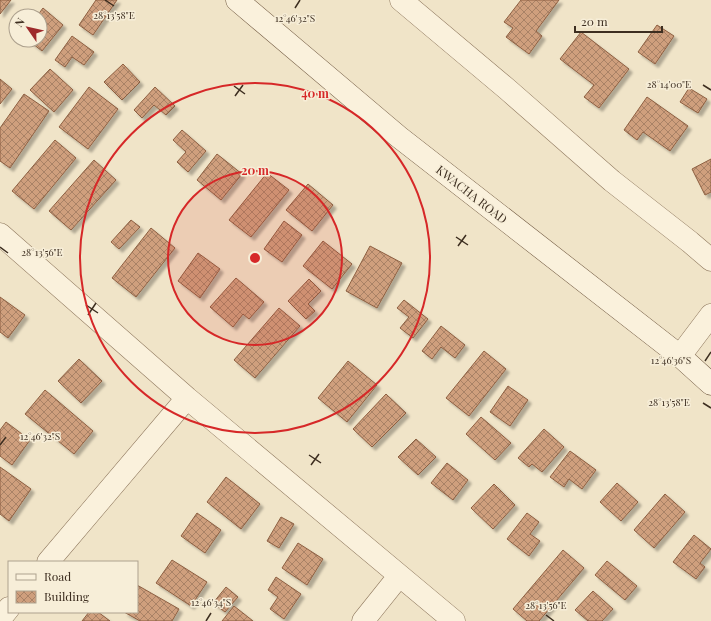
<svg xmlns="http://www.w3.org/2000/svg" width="711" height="621" font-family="'Playfair Display',serif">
  <defs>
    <pattern id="building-cross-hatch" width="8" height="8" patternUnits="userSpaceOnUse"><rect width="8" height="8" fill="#cf9f7d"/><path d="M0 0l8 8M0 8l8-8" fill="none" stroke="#a98266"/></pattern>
    <filter id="shadow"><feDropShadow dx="3.5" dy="3.5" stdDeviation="1" flood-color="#0004"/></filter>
  </defs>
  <rect width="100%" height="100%" fill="#f0e4c8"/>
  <path fill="url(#building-cross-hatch)" stroke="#8d5f41" filter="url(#shadow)" d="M0,0H11L0,14Z
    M96,0H117L93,35L79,25Z
    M521,0H559L536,31L542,36L529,54L506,37L513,28L504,22Z
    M43,8L63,25L42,51L28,40H40V16H37Z
    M657,25L674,36L655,64L638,52Z
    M581,32L629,69L599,108L584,97L594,85L560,59Z
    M72,36L94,52L84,65L72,57L65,67L55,60Z
    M123,64L140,82L122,100L104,82Z
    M50,69L73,90L54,112L30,90Z
    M0,79L12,89L0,104Z
    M89,87L118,109L88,149L59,127Z
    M155,87L175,106L166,115L154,105L142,118L134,110Z
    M689,88L707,99L698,113L680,102Z
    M24,94L49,111L10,168L0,161V128Z
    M647,97L688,126L670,151L643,132L637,140L624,130Z
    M182,130L206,151L188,172L177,162L186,152L173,140Z
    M55,140L76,158L34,209L12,191Z
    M217,154L242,174L221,200L197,180Z
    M711,159V192L705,195L692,169Z
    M94,160L116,180L71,230L49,211Z
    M267,173L289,190L251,237L229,220Z
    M308,184L333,205L312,231L286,210Z
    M131,220L140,227L119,249L111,242Z
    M284,221L302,235L282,262L264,249Z
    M151,228L175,248L136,297L112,278Z
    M323,241L352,264L332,289L303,266Z
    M370,246L402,263L377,308L346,291Z
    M198,253L220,269L200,298L178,281Z
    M236,278L264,302L249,319L243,314L233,327L210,307Z
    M309,279L321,291L308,304L315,311L306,319L288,301Z
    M0,297L25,315L8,338L0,332Z
    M404,300L428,319L413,338L400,328L409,317L397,308Z
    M279,308L300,326L255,378L234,360Z
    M441,326L465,345L455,358L441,347L432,359L422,351Z
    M484,351L506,369L469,416L446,398Z
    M79,359L102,381L81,403L58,381Z
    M348,361L377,385L347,422L318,398Z
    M508,386L528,400L510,426L490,412Z
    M45,390L93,431L74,454L25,414Z
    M386,394L406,413L372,447L353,429Z
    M481,417L511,443L495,460L466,434Z
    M6,422L30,440L12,465L0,456V430Z
    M544,429L564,447L542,472L532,464L529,467L518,458Z
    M416,439L436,457L418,475L398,457Z
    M570,451L596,470L582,489L569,479L564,487L550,477Z
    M447,463L468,480L453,500L431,483Z
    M0,467L31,489L9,521L0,514Z
    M226,477L260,504L241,529L207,502Z
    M617,483L638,502L621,521L600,502Z
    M494,484L515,505L493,529L471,508Z
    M665,494L685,512L654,548L634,530Z
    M197,513L221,530L205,553L181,536Z
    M527,513L539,522L530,534L540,541L529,556L507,539Z
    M281,517L294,524L279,548L267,541Z
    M694,535L711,549L700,563L705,567L696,579L673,562Z
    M298,543L323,559L307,585L282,568Z
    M563,550L584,568L539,621H527L513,609Z
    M172,560L207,582L191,606L156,583Z
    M607,561L637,586L625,600L595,575Z
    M276,577L301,594L284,619L270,609L278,597L268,590Z
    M137,585L179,609L172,621H140L124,612H137Z
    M226,587L238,597L225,612L213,603Z
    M593,591L613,609L602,621H588L575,610Z
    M234,606L253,621H222Z
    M89,612H98L110,621H82Z"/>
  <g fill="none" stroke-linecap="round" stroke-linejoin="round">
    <defs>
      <path id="minor" d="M401,0L507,89L612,181L690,242L711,260
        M0,234L187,398L454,621
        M680,356L711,315
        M48,562L187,398
        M0,619L9,608
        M363,621L399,576"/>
      <path id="secondary" d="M237,0L399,137L680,356L711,384"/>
    </defs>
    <use href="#minor" stroke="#8d765c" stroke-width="23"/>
    <use href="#secondary" stroke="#6f573f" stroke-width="23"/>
    <use href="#minor" stroke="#faf1dc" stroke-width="22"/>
    <use href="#secondary" stroke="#faf1dc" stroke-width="22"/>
  </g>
  <path fill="none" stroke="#3d2e20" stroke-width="1.5" d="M105,0L114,6M295,8L300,0M703,85L711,90M234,86L245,94M235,96L243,85M456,237L468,245M458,246L466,235M0,247L8,253M86,305L98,313M88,315L96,303M705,361L711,352M703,403L711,408M0,445L6,437M309,455L321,463M311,465L319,454M546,615L554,621M206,621L211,613"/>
  <circle cx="255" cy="258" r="87" fill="#d62828" fill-opacity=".12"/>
  <g fill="none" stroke="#d62828" stroke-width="2">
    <circle cx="255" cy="258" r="87"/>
    <circle cx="255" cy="258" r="175"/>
  </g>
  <g text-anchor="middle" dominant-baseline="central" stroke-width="3" stroke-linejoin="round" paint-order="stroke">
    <g font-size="12" fill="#3d2e20" stroke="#f7eed8">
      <text transform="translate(472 194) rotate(38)">KWACHA ROAD</text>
    </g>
  </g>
  <g font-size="10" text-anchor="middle" fill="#3d2e20" stroke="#f7eed8" stroke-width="3" stroke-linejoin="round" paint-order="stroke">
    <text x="114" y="19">28°13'58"E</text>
    <text x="295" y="22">12°46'32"S</text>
    <text x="669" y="88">28°14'00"E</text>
    <text x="42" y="256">28°13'56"E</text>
    <text x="671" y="364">12°46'36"S</text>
    <text x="669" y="406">28°13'58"E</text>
    <text x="40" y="440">12°46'32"S</text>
    <text x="211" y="606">12°46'34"S</text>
    <text x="546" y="609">28°13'56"E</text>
  </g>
  <circle cx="255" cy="258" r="6" fill="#d62828" stroke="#f7eed8" stroke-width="2"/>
  <g font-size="12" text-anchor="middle" font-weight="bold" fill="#d62828" stroke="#f7eed8" stroke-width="3" stroke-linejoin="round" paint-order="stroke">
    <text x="315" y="98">40 m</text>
    <text x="255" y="175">20 m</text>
  </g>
  <rect x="8" y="561" width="130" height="52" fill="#f7eed8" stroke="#ada18e"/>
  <rect x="16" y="574" width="20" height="6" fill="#faf1dc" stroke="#ada18e"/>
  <text x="44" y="581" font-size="12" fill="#3d2e20">Road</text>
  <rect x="16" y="591" width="20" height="12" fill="url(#building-cross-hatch)" stroke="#ada18e"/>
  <text x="44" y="601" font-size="12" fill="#3d2e20">Building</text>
  <g transform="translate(28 28) rotate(304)"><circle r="19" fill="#f7eed8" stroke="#ada18e"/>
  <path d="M0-3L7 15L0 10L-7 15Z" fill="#9e2a2b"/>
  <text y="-6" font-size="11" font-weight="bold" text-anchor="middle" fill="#3d2e20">N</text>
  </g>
  <path d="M575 26v6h87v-6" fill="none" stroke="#3d2e20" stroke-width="2"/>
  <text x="581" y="26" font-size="12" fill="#3d2e20" stroke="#f7eed8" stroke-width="3" paint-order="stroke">20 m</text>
</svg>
